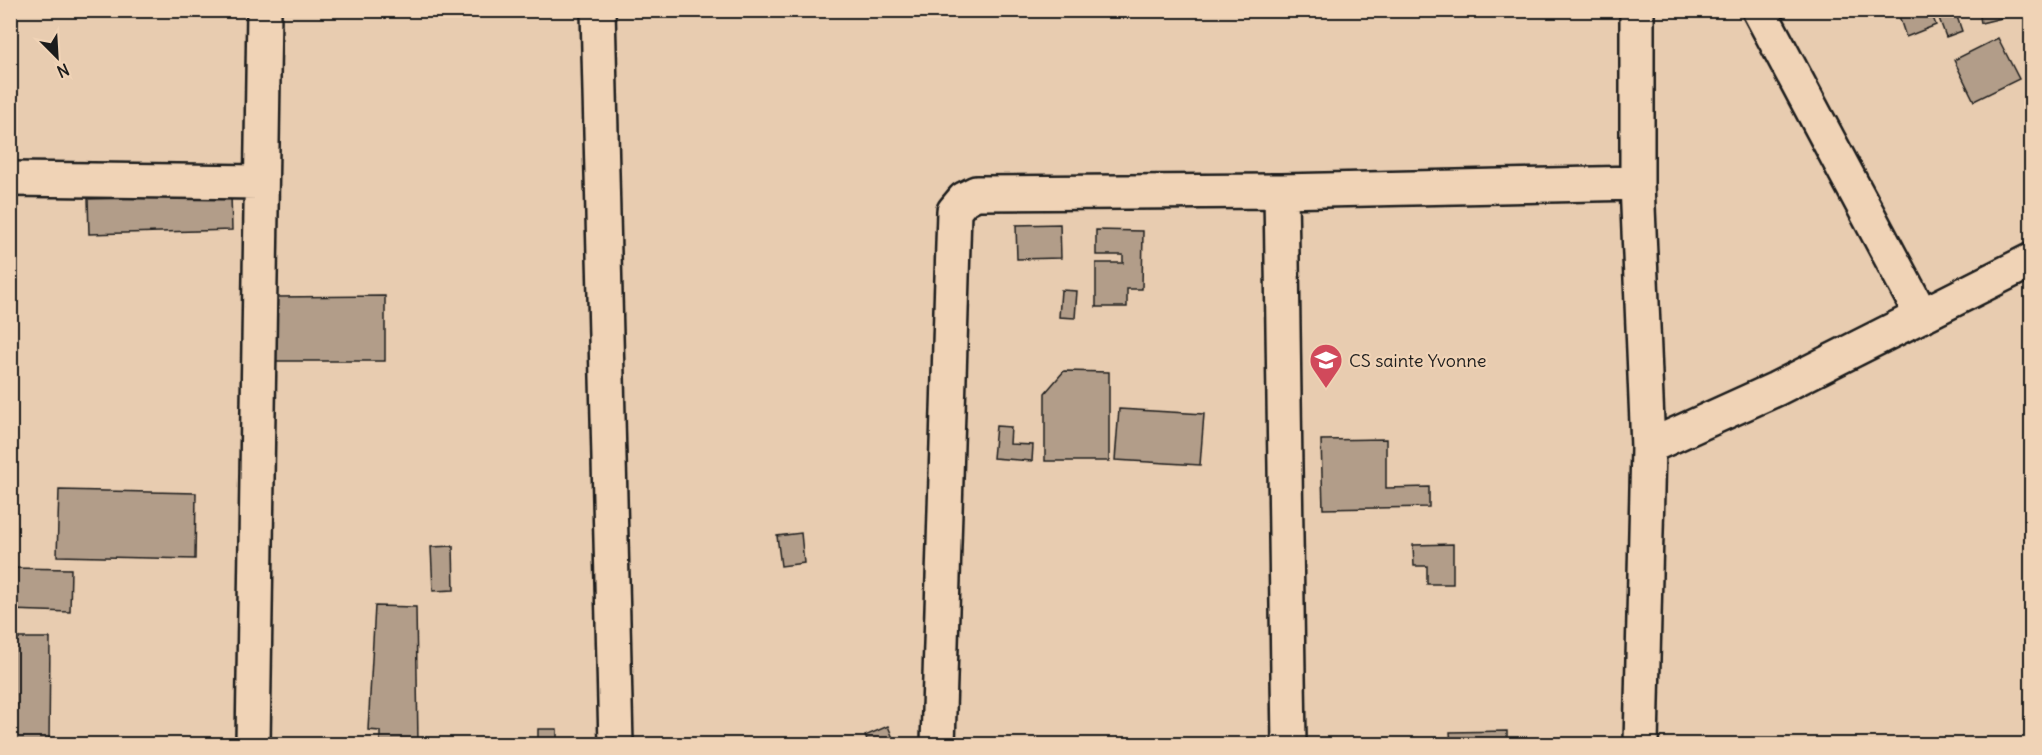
<svg xmlns="http://www.w3.org/2000/svg" width="2042" height="755" font-family="Delius,sans-serif">
  <rect width="100%" height="100%" fill="#e8ccb0"/>
  <filter id="ink" filterUnits="userSpaceOnUse"><feTurbulence type="fractalNoise" baseFrequency=".0167" numOctaves="2"/><feDisplacementMap in="SourceGraphic" scale="12" xChannelSelector="R" yChannelSelector="G"/><feConvolveMatrix kernelMatrix="1 2 1 2 8 2 1 2 1" color-interpolation-filters="sRGB"/></filter>
  <g filter="url(#ink)">
    <path fill="#b29d89" stroke="#1c1c1c" stroke-width="1.5" d="M1897,10H1930L1936,25L1906,37Z
      M1979,10H2005L2006,17L1981,23Z
      M1955,11L1962,31L1946,37L1939,18Z
      M1998,38L2019,79L1974,101L1954,60Z
      M231,195L232,230L89,234L88,199Z
      M1060,224L1061,258L1017,259L1016,225Z
      M1096,230L1143,231L1142,289H1127V307H1096V263H1123V255H1096Z
      M1061,290L1077,291L1075,318L1059,317Z
      M385,296V361H275V297Z
      M1064,371L1109,372V461H1045V393Z
      M1119,409L1204,414L1200,465L1115,460Z
      M996,426L1011,427L1010,444L1033,445L1032,461L993,458Z
      M1386,439V488L1429,487V507L1323,509L1321,440Z
      M59,490L196,493L195,559L57,556Z
      M801,533L804,563L781,566L777,536Z
      M1453,544V584H1427V566H1414L1413,545Z
      M453,546L454,590L433,591L431,547Z
      M10,568L71,569L70,612L10,610Z
      M375,606L416,607L418,744H380V731L368,730Z
      M10,638H50L49,744H10Z
      M888,726L895,743L869,744L865,736Z
      M538,729H557V744H538Z
      M1507,731V744H1451L1450,732Z"/>
    <g fill="none" stroke-linecap="round" stroke-linejoin="round">
      <defs>
        <path id="minor" d="M598,10L616,744
          M1637,10V183L1648,447L1641,744
          M1759,10L1922,316
          M10,179L260,182
          M1281,191L1289,744
          M1648,447L1776,389L2032,260
          M253,744L264,10
          M938,744L954,211L964,199L976,193L1281,191L1637,183"/>
      </defs>
      <use href="#minor" stroke="#1c1c1c" stroke-width="38"/>
      <use href="#minor" stroke="#f0d3b6" stroke-width="33"/>
    </g>
  </g>
  <defs>
    <symbol id="school-pin" viewBox="-11 -11 22 30"><path d="M0 17L-7.5 6A9.5 9.5 0 1 1 7.5 6Z" fill="#d1495b" stroke="#f0d3b6"/><path d="M0-5L7-2L0 1L-7-2ZM-4 1L0 2.5L4 1V4Q0 6-4 4Z" fill="#fff"/></symbol>
  </defs>
  <g fill-rule="evenodd">
    <use href="#school-pin" x="1307" y="341" width="38" height="52"/>
  </g>
  <g text-anchor="middle" dominant-baseline="central" stroke-width="4.5" stroke-linejoin="round" paint-order="stroke">
    <g font-size="18" fill="#1c1c1c" stroke="#f0d3b6" text-anchor="start">
      <text x="1349" y="360">CS sainte Yvonne</text>
    </g>
  </g>
  <rect width="2042" height="755" fill="none" stroke="#f0d3b6" stroke-width="36"/>
  <rect x="18" y="18" width="2006" height="719" fill="none" stroke="#1c1c1c" stroke-width="2" filter="url(#ink)"/>
  <g transform="translate(57 57) rotate(156)" stroke="#f0d3b6" stroke-width="4.5" paint-order="stroke">
  <path d="M0-4.5L10 22L0 15L-10 22Z" fill="#1c1c1c"/>
  <text y="-9" font-size="16" font-weight="bold" text-anchor="middle" fill="#1c1c1c">N</text>
  </g>
</svg>
